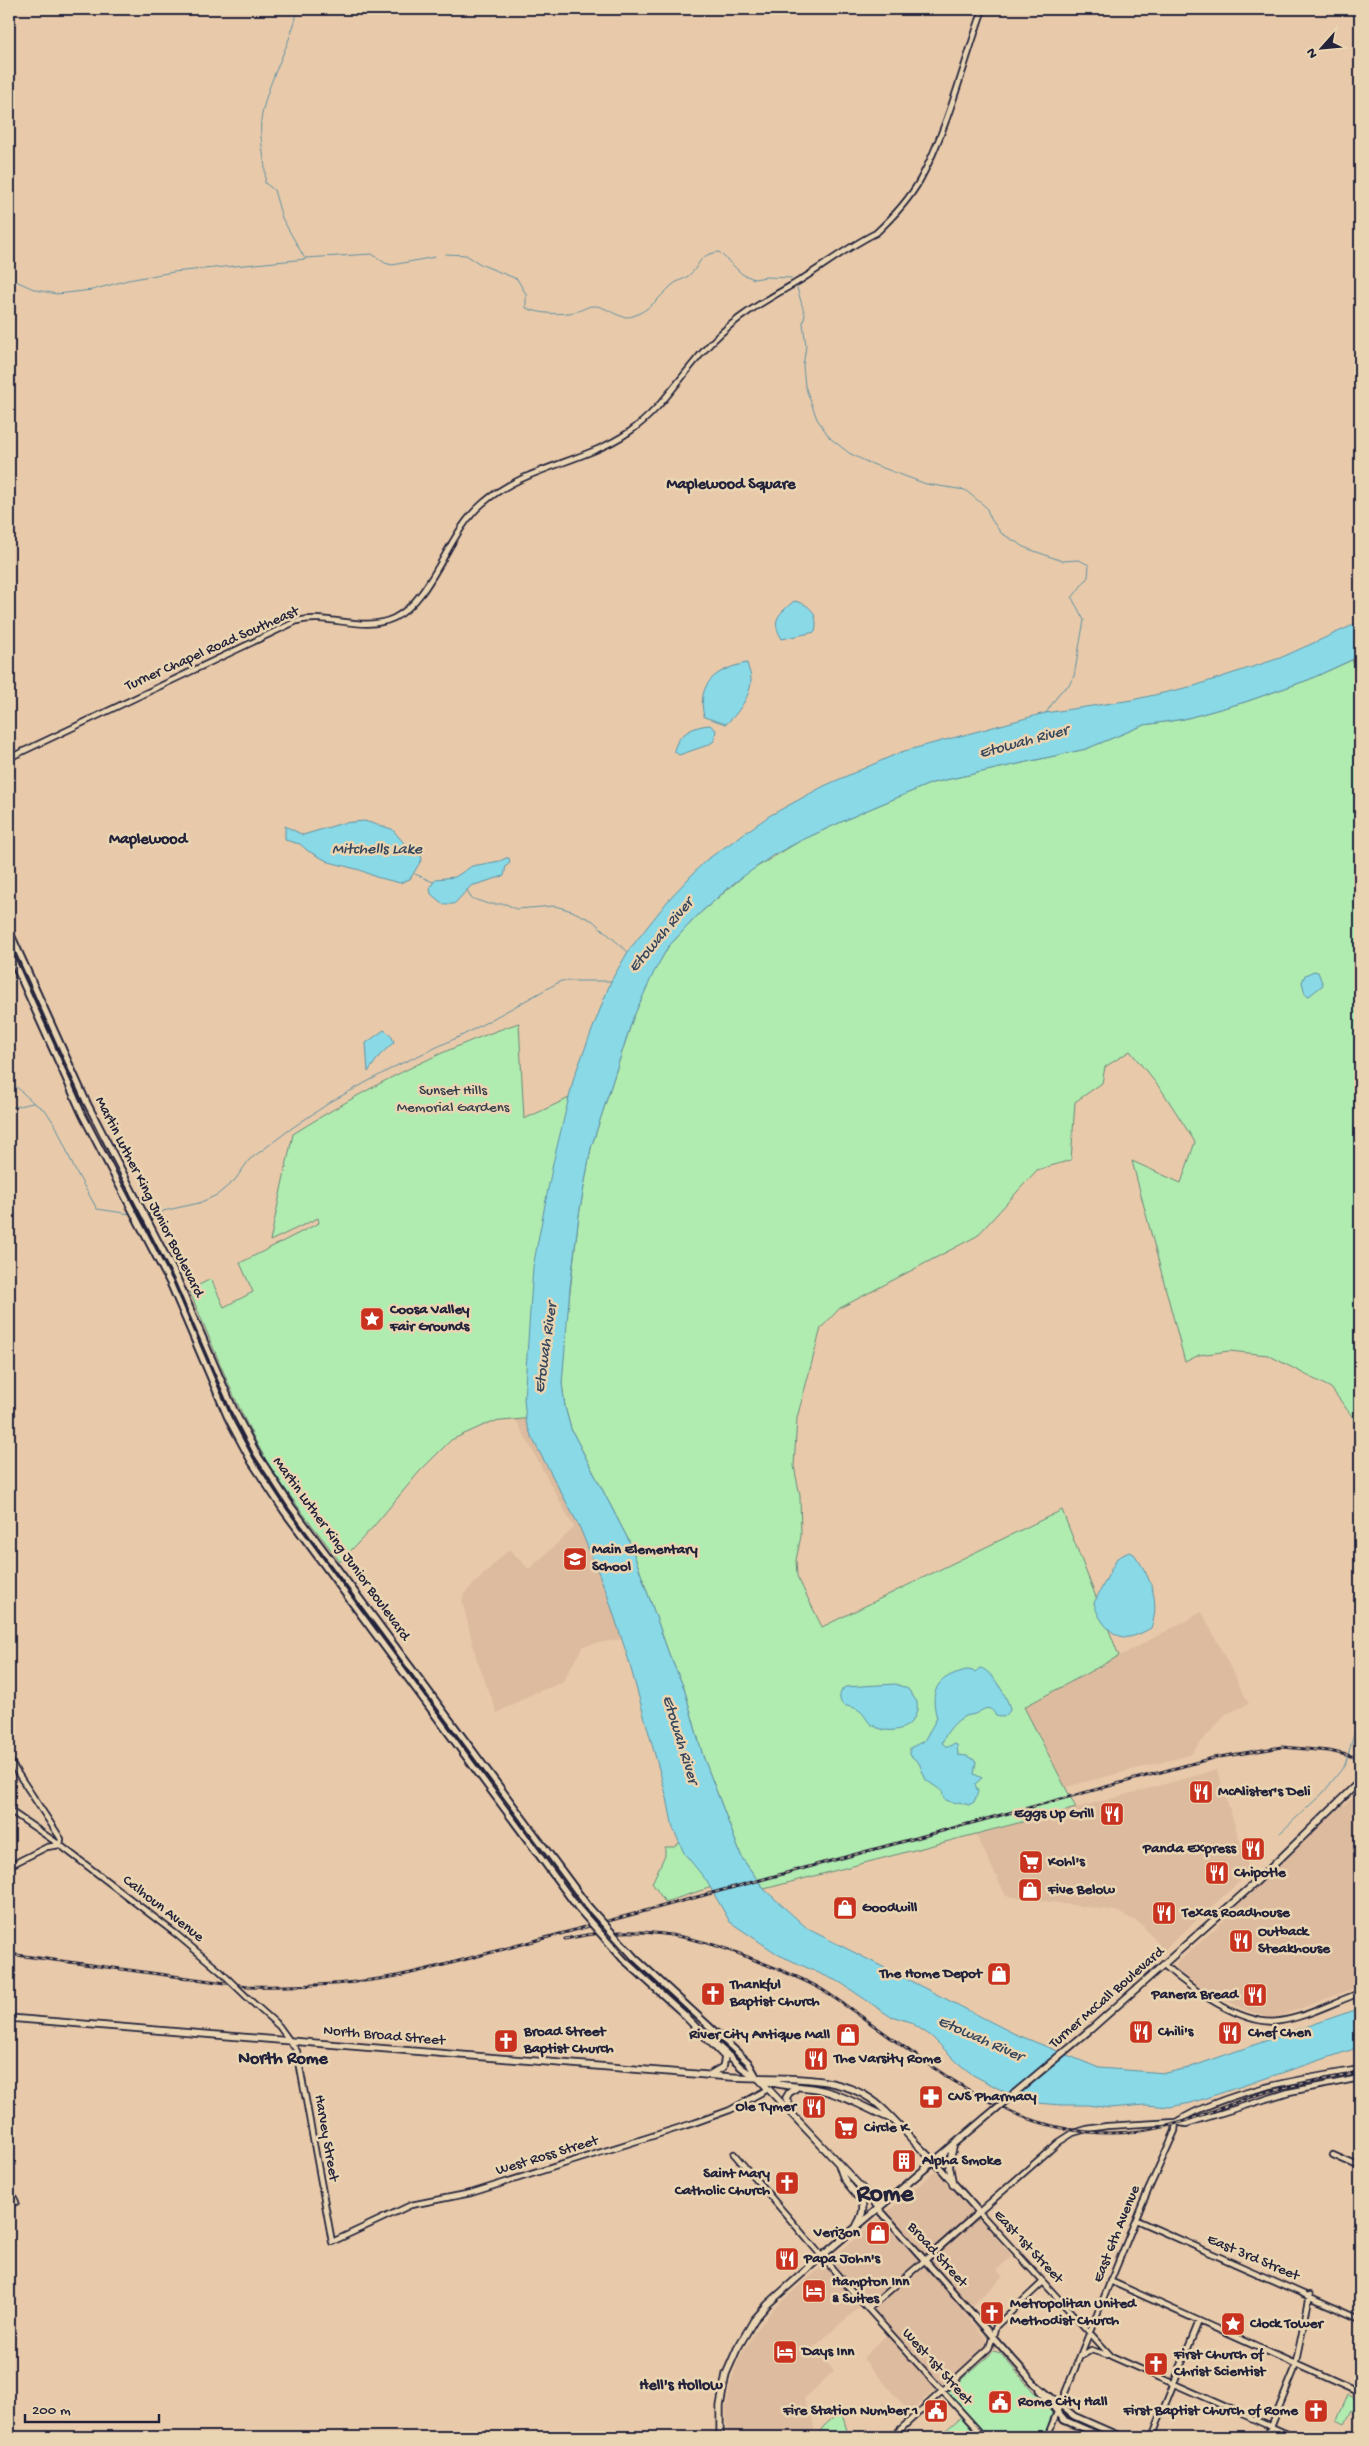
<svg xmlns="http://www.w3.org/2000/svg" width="1369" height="2446" font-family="'Gochi Hand',sans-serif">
  <rect width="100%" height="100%" fill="#e8caaa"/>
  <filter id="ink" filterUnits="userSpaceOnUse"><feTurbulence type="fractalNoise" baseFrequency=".02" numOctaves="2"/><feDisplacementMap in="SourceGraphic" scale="10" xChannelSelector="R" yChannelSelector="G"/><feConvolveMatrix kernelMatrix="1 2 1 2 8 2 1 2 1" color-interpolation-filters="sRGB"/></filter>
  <g filter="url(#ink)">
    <path fill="#ddbb9f" d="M534,1418L648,1634L583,1646L562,1683L534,1693L497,1713L476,1657L462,1600L464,1594L509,1549L529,1569L574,1528L516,1420Z
      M1202,1612L1249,1704L1226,1714L1190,1755L1066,1787L1024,1707Z
      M1217,1770L1250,1872L1164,1950L1141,1924L1116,1911L1006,1896L976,1835Z
      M1360,1794V1986L1273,2019L1243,2009L1192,1983L1176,1971V1964L1223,1921L1263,1876L1318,1822Z
      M934,2172L938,2173L1012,2256L997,2270L1003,2277L964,2313L985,2338L986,2346L909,2412L863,2358L886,2335L861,2306L814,2347L834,2371L804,2399L812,2416L814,2429L811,2437H727L726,2407L730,2385L738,2360L755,2332L774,2308L799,2286Z"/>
    <path fill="#b0ebb0" stroke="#698676" d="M1352,660L1360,677V1427L1331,1388L1268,1355L1229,1351L1199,1355L1185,1362L1132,1161L1181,1183L1195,1142L1163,1092L1130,1051L1105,1067L1102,1083L1075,1102L1071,1160L1037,1170L977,1236L840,1308L821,1328L797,1418L794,1466L800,1496L801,1536L796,1560L797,1576L822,1627L1062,1510L1119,1656L1024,1707L1076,1808L764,1889L742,1858L703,1756L684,1688L669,1654L630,1543L571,1429L565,1407L562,1383L566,1325L579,1215L591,1148L633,1018L651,977L668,947L699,914L747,873L800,841L865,811L932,783L1086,749L1144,725L1184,719L1245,702L1308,680Z
      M519,1023L524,1119L582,1092L534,1418L491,1422L451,1440L419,1472L374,1526L340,1562C315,1528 288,1496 266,1460C235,1406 214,1347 189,1290L211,1279L224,1307L253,1292L240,1263L319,1223L318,1218L270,1241L293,1134C365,1089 438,1050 519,1023Z
      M682,1841L712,1887L665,1902L652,1883L665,1855V1847H674Z
      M994,2351L1000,2353L1052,2413L1044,2437H987L947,2392Z
      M1348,2395L1360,2400V2413L1352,2410L1345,2424L1337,2420Z
      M841,2411L849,2437H816L824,2426Z
      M961,2417L978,2437H938Z"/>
    <path fill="#89d9e6" stroke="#6090a2" d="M794,601C811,604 819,615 815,632L782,639C770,620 779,614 794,601Z
      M1360,622V656L1308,680L1245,702L1184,719L1144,725L1086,749L932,783L865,811L800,841L772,856L734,883L699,914L668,947L654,972L633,1018L591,1148L579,1215L570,1288L562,1383L565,1407L571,1429L630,1543L669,1654L684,1688L703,1756L742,1858L764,1889L808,1929L1013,2033L1099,2068L1166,2073L1188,2068L1360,2008V2047L1191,2103L1170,2107L1146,2105L1109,2108L1088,2105H1061L1038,2103L1009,2094L973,2075L958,2063L931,2036L910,2022L888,2015L841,1983L779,1955L730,1922L706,1880L684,1853L673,1828L667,1798L628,1658L606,1591L579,1526L532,1438L526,1422L524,1399L533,1267L553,1163L574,1077L611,981L629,950L671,897L705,861L769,816L824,786L901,752L1045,713L1132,700L1194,686L1280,658Z
      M747,663C748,668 751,674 751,679C752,694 737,715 726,724L704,717C696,682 717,669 747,663Z
      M710,725L716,730L714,741L708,745L679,755L674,751C677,734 694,726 710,725Z
      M364,821L392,829L409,849L420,853L422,859L410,879L400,883L376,877L360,870L329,862L308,851L300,844L285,840V826L303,835L343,823Z
      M506,858H509L510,863L506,866L504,876L471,886L454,904H443L431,894L430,887L436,879L455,877L472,866L500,861Z
      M1314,971L1318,972L1323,985L1309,996L1305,994L1302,982L1305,975Z
      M384,1030L391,1035L394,1042L380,1055L368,1072L366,1043Z
      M1129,1552L1134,1554C1150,1576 1161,1601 1151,1628C1144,1632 1136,1636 1129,1637C1111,1639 1097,1617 1094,1603L1117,1558Z
      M980,1668C991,1669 1009,1699 1010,1710C1006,1717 1003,1718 996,1716C990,1704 984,1709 977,1713C974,1715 968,1715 965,1716C955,1721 946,1732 942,1743L947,1747L954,1744L957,1745L958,1755L967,1756L976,1761L974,1774L982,1778L975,1784L978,1792L974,1802L969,1805L958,1802L955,1804L944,1799L942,1791L926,1780L919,1763L910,1755V1748L924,1741L937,1718C931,1697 933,1681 956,1673C964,1671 966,1668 975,1672Z
      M896,1684L908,1689L917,1702C920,1727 893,1737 874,1726C867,1723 866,1716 861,1712C856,1707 849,1707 843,1705C838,1699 839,1692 845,1687Z"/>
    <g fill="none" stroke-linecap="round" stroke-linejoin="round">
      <path stroke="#6090a2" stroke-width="1" d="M298,9C291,45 269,77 262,114C257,136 267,160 265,183L274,190L282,218L304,257
        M446,254L466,255L482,265L517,279L526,294V308C540,314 560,315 575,312C581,311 587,306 593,306C607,305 618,321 633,316C648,311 660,297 671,286C676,281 683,280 688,276C702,265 696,255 719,252L742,274L754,279L766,277L792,278
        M9,278L36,290L57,294L92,290L128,280L173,272L306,259L305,258L372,254L385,263L392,265L435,257
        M797,288L805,315L803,323L806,346L803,366L805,386L817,419L830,438L849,453L867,462L926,484L965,490L986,507L991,519L1001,533L1026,548L1062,561L1079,560L1089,565L1088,577L1072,598L1084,620L1074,676L1069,685L1060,692L1046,713
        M415,874L433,882
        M467,890L471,898L488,904H506L516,909L555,906L572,911L593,921L628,952
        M9,1080L34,1103L46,1111L57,1128L74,1168L97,1209L131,1214
        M9,1108L33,1103
        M147,1213L159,1217L163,1211L199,1203L217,1195L235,1180L249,1160L292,1128L332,1101L396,1066L465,1034L561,981H611
        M1280,1833L1323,1793L1345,1765L1360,1714"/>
      <defs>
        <path id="tertiary" d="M9,758L297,621C330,613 362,633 394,618C433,599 447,533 483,503C524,467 584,463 629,432C663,409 684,370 713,341C738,315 768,299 799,281C825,265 849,246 876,233C892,218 909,200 920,180C947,131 964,63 983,9
          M9,1760L61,1839L60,1845L47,1847L9,1866
          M9,1810L60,1845L176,1934L221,1972
          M1164,1965C1189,1988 1244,2027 1280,2021C1307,2017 1334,2002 1360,1993
          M252,2002L279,2026L297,2051L332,2242L411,2205L471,2193L694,2123L730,2110L768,2089
          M1176,2122C1228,2090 1301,2079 1360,2069
          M734,2154L842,2280L984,2437
          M1333,2155L1360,2167
          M9,2188L16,2202
          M1136,2220L1360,2319
          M1110,2281L1360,2393
          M868,2309L924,2261
          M1083,2355L1091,2350L1107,2355
          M892,2437L989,2348L996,2326L1043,2282
          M1047,2437L1142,2204L1175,2131L1176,2122
          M1152,2437L1199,2321
          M1267,2437L1294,2371L1310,2295
          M1294,2437L1111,2356L979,2212L1059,2142L1073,2133L1087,2129L1107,2126L1176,2122L1186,2124L1289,2092L1360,2078"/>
        <path id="secondary" d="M9,930L86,1101L177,1278L234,1410L257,1454L291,1506L588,1906
          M9,952L82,1114L171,1285L228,1418L251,1461L284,1511L578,1908
          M634,1957L748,2062L756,2076
          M623,1959L686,2016
          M714,2042L742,2068L757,2078
          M879,2209L1035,2384L1074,2416L1122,2437
          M924,2261L979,2212L934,2161
          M1039,2390L1064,2420L1103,2437"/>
        <path id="primary" d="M684,2015L725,2057L723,2067L711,2074
          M9,2018L731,2077C778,2080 842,2071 881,2107C900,2124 915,2145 934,2161
          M1091,2029L1254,1884L1360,1781
          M758,2078L872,2199L879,2209
          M760,2079C781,2088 803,2085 825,2091C848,2097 869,2110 891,2119
          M792,2110L786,2098L789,2093L796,2088
          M839,2165C841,2170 842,2176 845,2180C857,2198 871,2201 857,2225
          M953,2185L949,2164L954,2144
          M720,2437V2406L726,2374L737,2349L754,2320L768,2304L822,2256L985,2118"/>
      </defs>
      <use href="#tertiary" stroke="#22223b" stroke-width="8"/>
      <use href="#secondary" stroke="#22223b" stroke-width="9"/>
      <use href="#primary" stroke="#22223b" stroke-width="9"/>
      <use href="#tertiary" stroke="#ead5b3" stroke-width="4.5"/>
      <use href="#secondary" stroke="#ead5b3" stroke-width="5"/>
      <use href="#primary" stroke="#ead5b3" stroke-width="5.5"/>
      <defs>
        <path id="rail" d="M565,1939C633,1924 691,1933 755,1960C777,1969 800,1977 821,1989C930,2059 1021,2159 1163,2127C1195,2120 1225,2105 1257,2095C1290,2085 1326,2079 1360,2073
          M9,1954L248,1986C298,1987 348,1985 397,1976C433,1969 469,1958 504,1949L1213,1758L1282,1747L1329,1751L1360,1758"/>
      </defs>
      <use href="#rail" stroke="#22223b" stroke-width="3"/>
      <use href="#rail" stroke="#ead5b3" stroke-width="1" stroke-dasharray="4" stroke-linecap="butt"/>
      <defs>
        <path id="tertiary-bridge" d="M221,1972L252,2002"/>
        <path id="secondary-bridge" d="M588,1906L634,1957
          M578,1908L623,1959"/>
        <path id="primary-bridge" d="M985,2118L1091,2029"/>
      </defs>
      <use href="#tertiary-bridge" stroke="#22223b" stroke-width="8" stroke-linecap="butt"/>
      <use href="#secondary-bridge" stroke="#22223b" stroke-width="9" stroke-linecap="butt"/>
      <use href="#primary-bridge" stroke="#22223b" stroke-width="9" stroke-linecap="butt"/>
      <use href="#tertiary-bridge" stroke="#ead5b3" stroke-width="4.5"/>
      <use href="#secondary-bridge" stroke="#ead5b3" stroke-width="5"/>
      <use href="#primary-bridge" stroke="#ead5b3" stroke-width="5.5"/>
    </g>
  </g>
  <defs>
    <symbol id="sight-square" viewBox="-11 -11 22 22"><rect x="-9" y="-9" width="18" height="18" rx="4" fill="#c8321e" stroke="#ead5b3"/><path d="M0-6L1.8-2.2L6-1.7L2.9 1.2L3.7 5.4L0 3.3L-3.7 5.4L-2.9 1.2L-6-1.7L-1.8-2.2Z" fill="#fff"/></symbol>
    <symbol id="school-square" viewBox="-11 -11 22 22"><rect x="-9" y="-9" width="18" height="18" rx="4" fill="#c8321e" stroke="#ead5b3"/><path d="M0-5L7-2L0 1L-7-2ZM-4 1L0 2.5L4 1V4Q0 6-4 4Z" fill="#fff"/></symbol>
    <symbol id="restaurant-square" viewBox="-11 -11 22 22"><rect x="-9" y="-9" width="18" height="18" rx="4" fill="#c8321e" stroke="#ead5b3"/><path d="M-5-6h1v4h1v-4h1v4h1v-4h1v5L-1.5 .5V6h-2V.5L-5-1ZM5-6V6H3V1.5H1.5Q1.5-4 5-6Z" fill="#fff"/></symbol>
    <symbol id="supermarket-square" viewBox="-11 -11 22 22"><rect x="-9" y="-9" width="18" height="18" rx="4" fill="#c8321e" stroke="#ead5b3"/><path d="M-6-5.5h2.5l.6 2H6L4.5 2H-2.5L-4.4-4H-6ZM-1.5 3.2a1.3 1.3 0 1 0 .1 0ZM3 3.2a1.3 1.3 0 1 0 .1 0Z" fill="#fff"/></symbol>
    <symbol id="shop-square" viewBox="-11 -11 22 22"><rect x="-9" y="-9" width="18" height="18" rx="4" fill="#c8321e" stroke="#ead5b3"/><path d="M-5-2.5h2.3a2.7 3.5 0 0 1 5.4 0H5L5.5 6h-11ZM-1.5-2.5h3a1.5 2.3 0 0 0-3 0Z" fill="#fff"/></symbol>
    <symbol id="church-square" viewBox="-11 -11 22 22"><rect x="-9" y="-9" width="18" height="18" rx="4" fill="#c8321e" stroke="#ead5b3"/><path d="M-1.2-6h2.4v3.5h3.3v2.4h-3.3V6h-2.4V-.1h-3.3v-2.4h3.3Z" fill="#fff"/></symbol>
    <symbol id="pharmacy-square" viewBox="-11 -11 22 22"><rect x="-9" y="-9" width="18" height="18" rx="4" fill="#c8321e" stroke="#ead5b3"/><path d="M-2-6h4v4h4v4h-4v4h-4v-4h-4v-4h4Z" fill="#fff"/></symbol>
    <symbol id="building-square" viewBox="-11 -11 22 22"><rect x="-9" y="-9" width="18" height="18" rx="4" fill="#c8321e" stroke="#ead5b3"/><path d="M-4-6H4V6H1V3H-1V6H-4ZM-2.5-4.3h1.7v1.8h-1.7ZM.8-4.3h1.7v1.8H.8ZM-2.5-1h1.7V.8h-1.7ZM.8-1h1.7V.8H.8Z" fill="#fff"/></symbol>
    <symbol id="hotel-square" viewBox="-11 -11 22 22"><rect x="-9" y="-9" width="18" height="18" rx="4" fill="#c8321e" stroke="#ead5b3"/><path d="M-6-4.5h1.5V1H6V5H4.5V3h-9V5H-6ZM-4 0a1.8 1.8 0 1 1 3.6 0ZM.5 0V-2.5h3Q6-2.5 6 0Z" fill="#fff"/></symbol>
    <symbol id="civic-square" viewBox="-11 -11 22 22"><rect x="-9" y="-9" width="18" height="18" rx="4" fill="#c8321e" stroke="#ead5b3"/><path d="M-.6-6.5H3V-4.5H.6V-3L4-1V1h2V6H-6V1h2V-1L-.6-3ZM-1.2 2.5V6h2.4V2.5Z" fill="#fff"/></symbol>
  </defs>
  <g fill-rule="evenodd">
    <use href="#sight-square" x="358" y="1305" width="28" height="28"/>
    <use href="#school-square" x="561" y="1545" width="28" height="28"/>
    <use href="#restaurant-square" x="1187" y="1778" width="28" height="28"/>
    <use href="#restaurant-square" x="1098" y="1800" width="28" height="28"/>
    <use href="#restaurant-square" x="1239" y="1835" width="28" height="28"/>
    <use href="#supermarket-square" x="1017" y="1848" width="28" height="28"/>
    <use href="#restaurant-square" x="1203" y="1859" width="28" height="28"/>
    <use href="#shop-square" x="1016" y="1876" width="28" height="28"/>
    <use href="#shop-square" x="831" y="1894" width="28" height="28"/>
    <use href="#restaurant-square" x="1150" y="1899" width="28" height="28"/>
    <use href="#restaurant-square" x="1227" y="1927" width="28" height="28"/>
    <use href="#shop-square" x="985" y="1960" width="28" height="28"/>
    <use href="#church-square" x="699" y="1980" width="28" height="28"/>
    <use href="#restaurant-square" x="1241" y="1981" width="28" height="28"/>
    <use href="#restaurant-square" x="1127" y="2018" width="28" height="28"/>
    <use href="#restaurant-square" x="1216" y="2019" width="28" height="28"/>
    <use href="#shop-square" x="834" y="2021" width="28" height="28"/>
    <use href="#church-square" x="492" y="2027" width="28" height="28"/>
    <use href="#restaurant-square" x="802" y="2045" width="28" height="28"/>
    <use href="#pharmacy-square" x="917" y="2083" width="28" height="28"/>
    <use href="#restaurant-square" x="800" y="2093" width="28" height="28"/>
    <use href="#supermarket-square" x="832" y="2114" width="28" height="28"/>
    <use href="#building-square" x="890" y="2147" width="28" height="28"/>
    <use href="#church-square" x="773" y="2169" width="28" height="28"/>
    <use href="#shop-square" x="864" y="2219" width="28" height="28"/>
    <use href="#restaurant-square" x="773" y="2245" width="28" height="28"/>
    <use href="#hotel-square" x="800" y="2277" width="28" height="28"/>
    <use href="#church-square" x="978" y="2299" width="28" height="28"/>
    <use href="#sight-square" x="1219" y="2310" width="28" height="28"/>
    <use href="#hotel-square" x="771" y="2338" width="28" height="28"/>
    <use href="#church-square" x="1142" y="2350" width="28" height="28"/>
    <use href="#civic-square" x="986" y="2388" width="28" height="28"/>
    <use href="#civic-square" x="922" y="2397" width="28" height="28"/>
    <use href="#church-square" x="1302" y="2397" width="28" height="28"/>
  </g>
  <g text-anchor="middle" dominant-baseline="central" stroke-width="5" stroke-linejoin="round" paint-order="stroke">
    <g font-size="15" fill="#22223b" stroke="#ead5b3">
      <text transform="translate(212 649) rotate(-24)">Turner Chapel Road Southeast</text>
      <text transform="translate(149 1197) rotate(63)">Martin Luther King Junior Boulevard</text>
      <text transform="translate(341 1549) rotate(54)">Martin Luther King Junior Boulevard</text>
      <text transform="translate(163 1909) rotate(38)">Calhoun Avenue</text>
      <text transform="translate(1107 1998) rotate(-41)">Turner McCall Boulevard</text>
      <text transform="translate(384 2036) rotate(5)">North Broad Street</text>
      <text transform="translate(326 2138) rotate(80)">Harvey Street</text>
      <text transform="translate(547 2156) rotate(-17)">West Ross Street</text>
      <text transform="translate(1117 2234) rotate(-68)">East 6th Avenue</text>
      <text transform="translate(1028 2247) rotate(47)">East 1st Street</text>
      <text transform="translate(937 2255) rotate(48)">Broad Street</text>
      <text transform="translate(1253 2258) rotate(23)">East 3rd Street</text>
      <text transform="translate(937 2367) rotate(48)">West 1st Street</text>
    </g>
    <g font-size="15" fill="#37404d" stroke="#ead5b3">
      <text x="453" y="1091">Sunset Hills<tspan x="453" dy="17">Memorial Gardens</tspan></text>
    </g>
    <g font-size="15" font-weight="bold" fill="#22223b" stroke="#ead5b3" text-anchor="start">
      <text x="390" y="1310">Coosa Valley<tspan x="390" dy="17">Fair Grounds</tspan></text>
      <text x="592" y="1550">Main Elementary<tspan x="592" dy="17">School</tspan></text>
      <text x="1218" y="1792">McAlister's Deli</text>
      <text x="1094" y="1814" text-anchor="end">Eggs Up Grill</text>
      <text x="1236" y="1849" text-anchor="end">Panda Express</text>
      <text x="1048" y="1862">Kohl's</text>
      <text x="1234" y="1873">Chipotle</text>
      <text x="1048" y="1890">Five Below</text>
      <text x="862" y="1908">Goodwill</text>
      <text x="1182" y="1913">Texas Roadhouse</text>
      <text x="1258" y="1932">Outback<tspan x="1258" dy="17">Steakhouse</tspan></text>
      <text x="982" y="1974" text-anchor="end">The Home Depot</text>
      <text x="730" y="1985">Thankful<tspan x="730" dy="17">Baptist Church</tspan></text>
      <text x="1238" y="1995" text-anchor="end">Panera Bread</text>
      <text x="524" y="2032">Broad Street<tspan x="524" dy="17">Baptist Church</tspan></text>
      <text x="1158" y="2032">Chili's</text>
      <text x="1248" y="2033">Chef Chen</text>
      <text x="830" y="2035" text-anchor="end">River City Antique Mall</text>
      <text x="834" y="2059">The Varsity Rome</text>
      <text x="948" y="2097">CVS Pharmacy</text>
      <text x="796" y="2107" text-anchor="end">Ole Tymer</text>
      <text x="864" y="2128">Circle K</text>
      <text x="922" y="2161">Alpha Smoke</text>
      <text x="770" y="2174" text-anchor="end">Saint Mary<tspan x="770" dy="17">Catholic Church</tspan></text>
      <text x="860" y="2233" text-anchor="end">Verizon</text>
      <text x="804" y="2259">Papa John's</text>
      <text x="832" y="2282">Hampton Inn<tspan x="832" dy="17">&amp; Suites</tspan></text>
      <text x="1010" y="2304">Metropolitan United<tspan x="1010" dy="17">Methodist Church</tspan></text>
      <text x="1250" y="2324">Clock Tower</text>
      <text x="802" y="2352">Days Inn</text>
      <text x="1174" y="2355">First Church of<tspan x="1174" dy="17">Christ Scientist</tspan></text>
      <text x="1018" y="2402">Rome City Hall</text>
      <text x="918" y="2411" text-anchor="end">Fire Station Number 1</text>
      <text x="1298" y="2411" text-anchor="end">First Baptist Church of Rome</text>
    </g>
    <g font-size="16" font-weight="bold" fill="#22223b" stroke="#ead5b3">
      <text x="731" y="485">Maplewood Square</text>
      <text x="148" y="840">Maplewood</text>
      <text x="681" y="2386">Hell's Hollow</text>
    </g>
    <g font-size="16" font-style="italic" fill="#37475d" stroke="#ead5b3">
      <text transform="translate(1024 743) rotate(-15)">Etowah River</text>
      <text x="377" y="850">Mitchells Lake</text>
      <text transform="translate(662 936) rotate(-50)">Etowah River</text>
      <text transform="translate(547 1348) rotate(-82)">Etowah River</text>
      <text transform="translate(679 1740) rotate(73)">Etowah River</text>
      <text transform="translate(980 2040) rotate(24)">Etowah River</text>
    </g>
    <g font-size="18" font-weight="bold" fill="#22223b" stroke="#ead5b3">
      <text x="283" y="2059">North Rome</text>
    </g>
    <g font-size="25" font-weight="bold" fill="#22223b" stroke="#ead5b3">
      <text x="885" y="2195">Rome</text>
    </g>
  </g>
  <rect width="1369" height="2446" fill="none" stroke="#ead5b3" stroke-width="30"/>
  <rect x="15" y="15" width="1339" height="2416" fill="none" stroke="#22223b" stroke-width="2" filter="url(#ink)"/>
  <g transform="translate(1322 48) rotate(243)" stroke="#ead5b3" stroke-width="4" paint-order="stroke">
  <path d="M0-4L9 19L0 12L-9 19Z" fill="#22223b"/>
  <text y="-8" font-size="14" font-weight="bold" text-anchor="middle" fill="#22223b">N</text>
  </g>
  <path d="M25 2414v8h134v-8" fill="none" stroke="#22223b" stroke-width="2.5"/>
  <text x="32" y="2414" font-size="15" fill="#22223b" stroke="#ead5b3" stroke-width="4" paint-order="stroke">200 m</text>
</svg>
